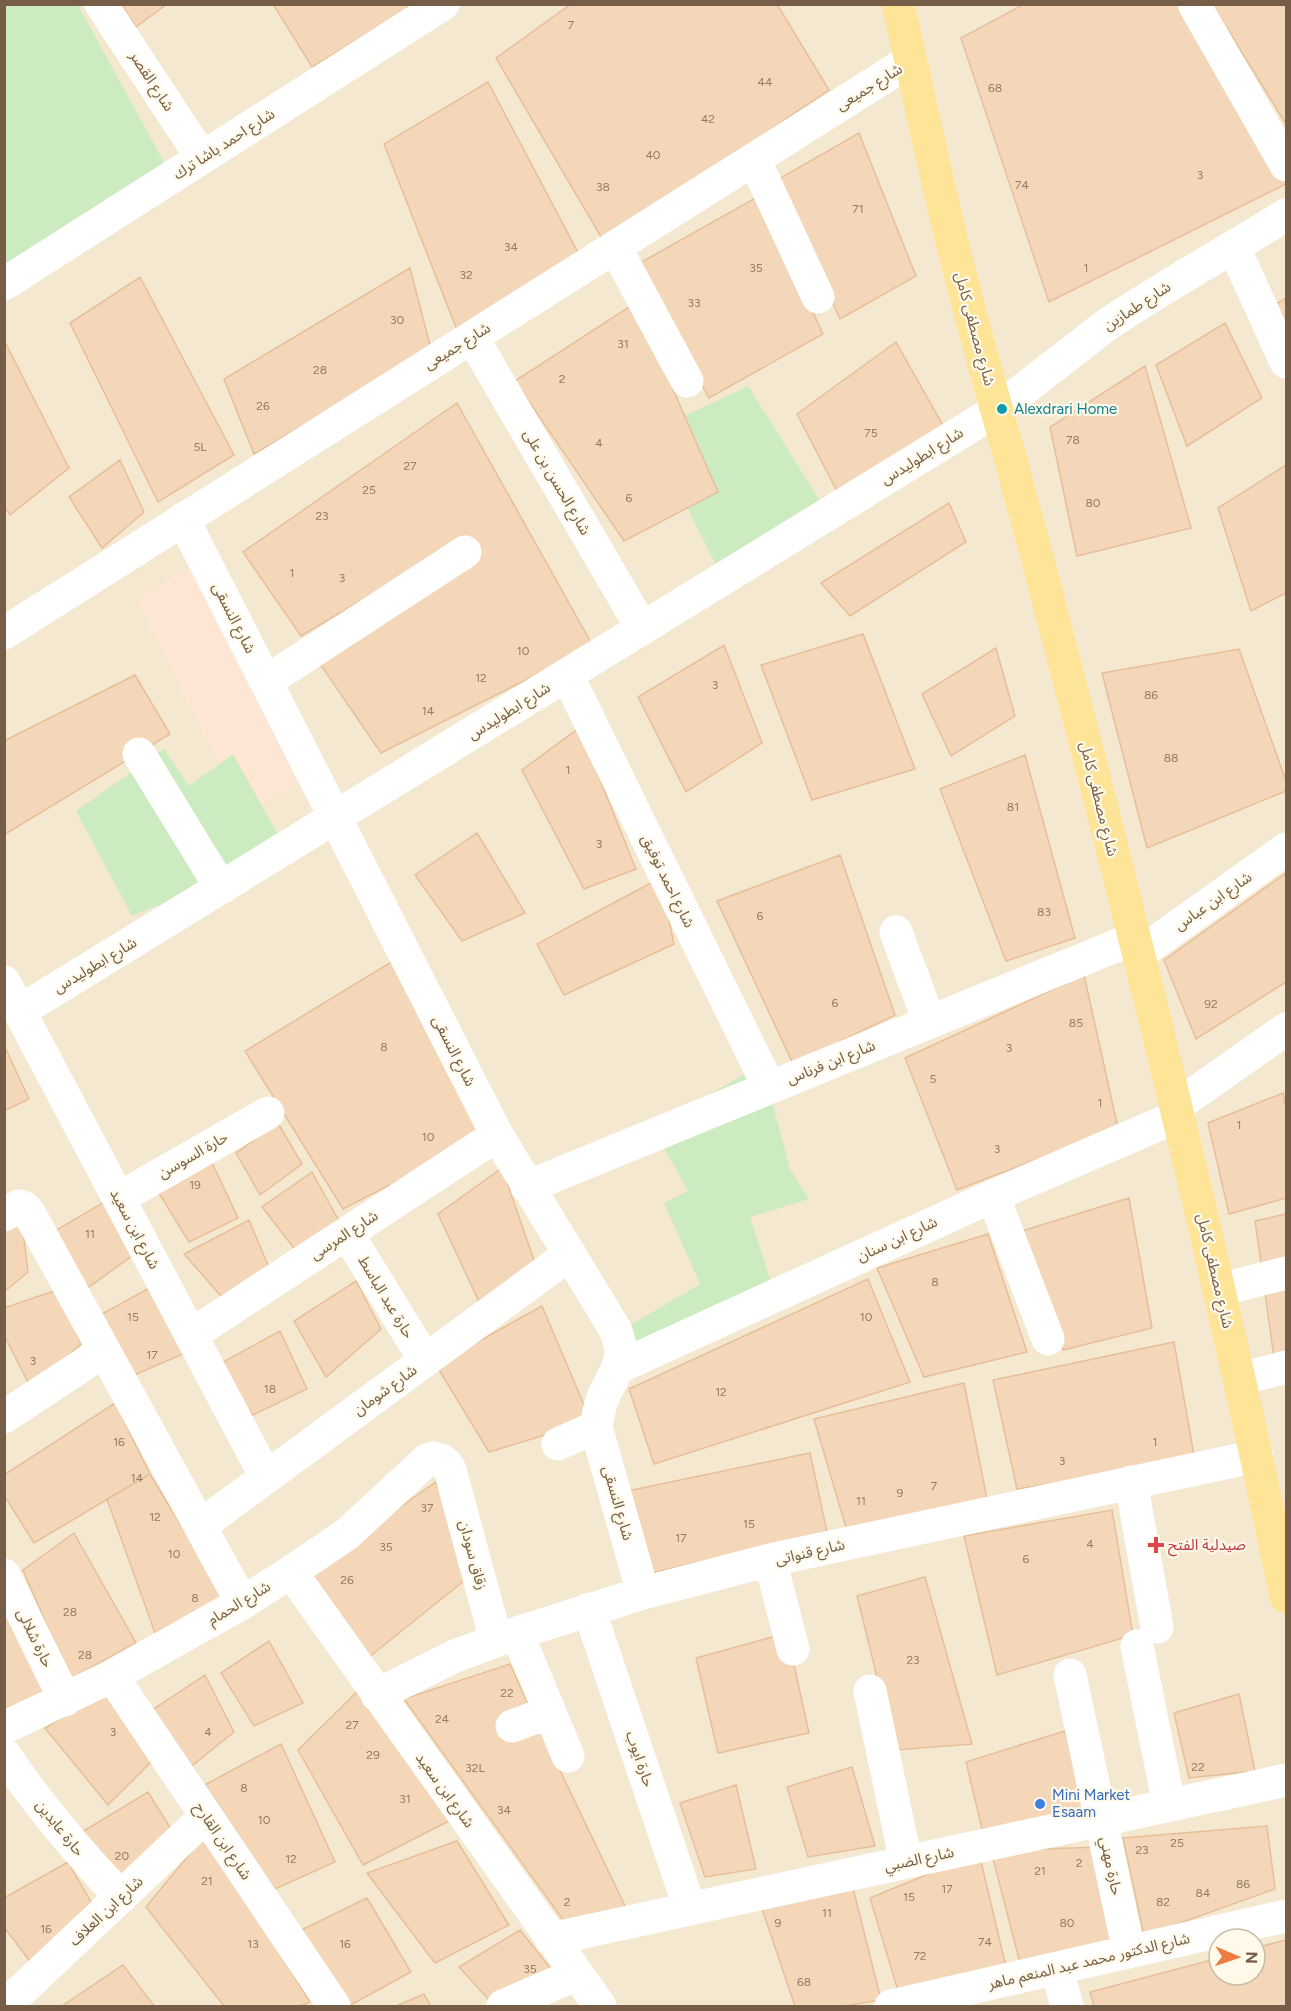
<svg xmlns="http://www.w3.org/2000/svg" width="1291" height="2011" font-family="Figtree,'Noto Sans Arabic',sans-serif">
  <rect width="100%" height="100%" fill="#fdf6e2"/>
  <path fill="#f5e8d0" fill-rule="evenodd" d="M5,5H1286V2006H5ZM1219,1939H1255V1975H1219Z"/>
  <path fill="#fee6d5" d="M196,563L308,778L244,815L137,599Z"/>
  <path fill="#ccebc0" d="M5,5H78L171,175L5,278Z
    M748,386L830,517L723,579L687,508L718,492L685,416Z
    M164,749L189,786L233,754L292,860L179,932L158,905L132,916L76,811Z
    M762,1065L790,1169L809,1199L750,1217L777,1301L635,1360L624,1329L700,1284L664,1203L688,1191L652,1126Z"/>
  <path fill="#f3d7b8" stroke="#e6bf98" stroke-width="1.5" d="M121,4H167L136,27Z
    M273,4H406L408,9L312,67Z
    M571,4H777L829,90L604,242L496,58Z
    M1024,4H1180L1286,184L1049,302L961,38Z
    M1212,4H1286V124Z
    M488,82L583,262L457,330L384,144Z
    M859,133L916,276L840,319L777,180Z
    M759,196L823,334L709,398L638,264Z
    M410,268L431,349L254,454L224,379Z
    M140,277L234,455L158,502L70,323Z
    M1286,298V322L1276,304Z
    M635,303L718,492L624,541L515,381Z
    M1225,323L1262,398L1187,446L1156,365Z
    M4,340L69,468L10,515L4,506Z
    M896,342L945,429L838,493L797,414Z
    M1145,366L1191,528L1077,556L1050,427Z
    M457,403L593,646L381,753L318,661L464,540L301,636L243,552Z
    M120,460L144,512L102,548L69,497Z
    M1286,465V593L1251,611L1218,508Z
    M949,503L966,542L850,616L821,583Z
    M863,634L915,769L812,800L761,665Z
    M724,645L762,743L686,792L638,697Z
    M996,648L1015,716L951,756L922,694Z
    M1239,649L1286,781V791L1147,848L1102,673Z
    M135,675L170,734L4,835V741Z
    M579,728L636,869L584,889L522,770Z
    M1025,755L1075,938L1006,961L940,789Z
    M477,833L525,913L462,941L415,875Z
    M840,855L895,1015L793,1064L717,901Z
    M1286,873V982L1196,1039L1164,960Z
    M660,878L674,944L564,995L537,944Z
    M401,956L489,1134L343,1209L245,1051Z
    M1084,975L1118,1128L957,1190L905,1058Z
    M4,1045L29,1099L4,1111Z
    M1283,1093L1286,1109V1198L1229,1214L1208,1123Z
    M278,1123L302,1164L260,1195L236,1153Z
    M207,1152L238,1218L189,1242L157,1190Z
    M502,1168L535,1263L481,1306L438,1214Z
    M312,1172L344,1230L300,1256L262,1207Z
    M111,1198L132,1256L82,1292L53,1232Z
    M1129,1198L1152,1328L1063,1350L1022,1231Z
    M1286,1214V1263L1262,1270L1255,1221Z
    M21,1215L28,1272L4,1292V1230Z
    M249,1220L270,1270L221,1296L184,1254Z
    M988,1234L1027,1352L924,1377L877,1268Z
    M868,1279L910,1382L654,1464L629,1389Z
    M356,1281L381,1329L326,1377L294,1321Z
    M151,1287L188,1352L132,1376L93,1319Z
    M1286,1288V1354L1274,1358L1265,1293Z
    M57,1290L81,1344L31,1388L4,1335V1308Z
    M542,1306L591,1421L489,1452L436,1365Z
    M280,1331L307,1389L253,1415L214,1367Z
    M1174,1342L1195,1461L1017,1489L993,1380Z
    M964,1383L987,1499L847,1531L814,1419Z
    M115,1403L150,1474L34,1543L4,1495V1475Z
    M810,1453L827,1532L652,1573L627,1491Z
    M150,1474L224,1597L155,1633L107,1499Z
    M436,1482L470,1576L363,1662L305,1573Z
    M1112,1510L1133,1635L997,1675L964,1536Z
    M74,1533L136,1643L70,1679L23,1570Z
    M925,1577L972,1744L895,1750L857,1596Z
    M4,1607L49,1701L4,1715Z
    M787,1633L809,1733L718,1753L696,1658Z
    M269,1641L303,1703L254,1726L221,1673Z
    M510,1664L531,1710L626,1908L563,1920L404,1699Z
    M205,1675L234,1732L184,1772L152,1710Z
    M112,1687L152,1761L108,1805L45,1728Z
    M358,1691L449,1821L363,1865L298,1750Z
    M1239,1694L1255,1771L1189,1778L1174,1713Z
    M1065,1731L1085,1813L982,1829L966,1762Z
    M281,1744L335,1862L275,1889L199,1788Z
    M852,1767L875,1846L808,1857L787,1787Z
    M736,1785L756,1869L705,1877L680,1803Z
    M148,1792L176,1837L127,1883L77,1835Z
    M1267,1826L1275,1889L1144,1936L1123,1838Z
    M206,1834L310,2002L300,2006H224L146,1907Z
    M457,1841L509,1925L435,1963L367,1873Z
    M1098,1847L1114,1942L1020,1963L991,1851Z
    M979,1853L1006,1967L899,1994L870,1898Z
    M68,1862L91,1902L32,1964L4,1927V1898Z
    M852,1884L881,2000L845,2006H795L759,1900Z
    M367,1898L411,1972L349,2006L293,1934Z
    M520,1930L555,1974L493,2004L459,1967Z
    M1286,1940V2006H1094L1090,1992L1219,1958V1975H1255V1948Z
    M123,1965L154,2006H62Z
    M424,1994L431,2006H396Z"/>
  <g fill="none" stroke-linecap="round" stroke-linejoin="round">
    <path stroke="#fff" stroke-width="33" d="M101,4L202,158
      M1194,4L1286,165
      M754,159L818,297
      M615,247L687,381
      M1234,248L1286,362
      M4,284L443,4
      M472,337L642,628
      M183,519L497,1135L615,1329C629,1363 614,1370 603,1398C599,1407 598,1417 596,1427L643,1593
      M4,633L911,60
      M567,675L769,1087
      M267,681L465,552
      M139,754L221,888
      M896,932L929,1021
      M1139,954L1286,849
      M4,982L266,1477
      M20,1011L997,410L1109,323L1171,284L1286,215
      M1175,1107L1286,1029
      M527,1187L1135,938
      M993,1196L1048,1339
      M119,1198L268,1113
      M4,1215L19,1206L25,1208L29,1213L242,1603
      M347,1233L425,1360
      M1219,1290L1286,1273
      M191,1335L497,1135
      M619,1367L993,1196L1178,1116
      M1241,1379L1286,1367
      M4,1417L104,1351
      M558,1444L596,1427
      M1131,1482L1157,1627
      M200,1526L570,1254
      M770,1560L793,1649
      M291,1572L600,2006
      M4,1575L65,1700
      M589,1609L690,1909
      M517,1633L568,1756
      M1137,1646L1169,1805
      M1070,1675L1129,1952
      M112,1676L334,2006
      M870,1691L906,1862
      M377,1695L455,1656L517,1633L643,1593L770,1560L1257,1456
      M512,1726L550,1712
      M4,1728L112,1676L242,1603L291,1572L347,1534L427,1460L433,1458L441,1460L446,1464L450,1470L496,1640
      M4,1754C39,1806 78,1852 121,1897
      M551,1939L1286,1780
      M1057,1969L1067,2006
      M5,2006L206,1816
      M503,2006L577,1974
      M891,2006L1286,1916"/>
    <path stroke="#fee497" stroke-width="33" d="M898,4C916,82 932,160 951,238C981,360 1018,481 1049,603C1135,933 1217,1263 1286,1597"/>
  </g>
  <circle fill="#0f9aa8" stroke="#fff9e9" stroke-width="2" cx="1002" cy="409" r="6"/>
  <path fill="#e0444e" stroke="#fff9e9" stroke-width="2" d="M1153 1536h6v6h6v6h-6v6h-6v-6h-6v-6h6z"/>
  <circle fill="#3f7fe0" stroke="#fff9e9" stroke-width="2" cx="1040" cy="1804" r="6"/>
  <g text-anchor="middle" dominant-baseline="central" stroke-width="4.5" stroke-linejoin="round" paint-order="stroke">
    <g font-size="12" fill="#947c63">
      <text x="571" y="25">7</text>
      <text x="765" y="82">44</text>
      <text x="995" y="88">68</text>
      <text x="708" y="119">42</text>
      <text x="653" y="155">40</text>
      <text x="1200" y="175">3</text>
      <text x="1022" y="185">74</text>
      <text x="603" y="187">38</text>
      <text x="858" y="209">71</text>
      <text x="511" y="247">34</text>
      <text x="756" y="268">35</text>
      <text x="1086" y="268">1</text>
      <text x="466" y="275">32</text>
      <text x="694" y="303">33</text>
      <text x="397" y="320">30</text>
      <text x="623" y="344">31</text>
      <text x="320" y="370">28</text>
      <text x="562" y="379">2</text>
      <text x="263" y="406">26</text>
      <text x="871" y="433">75</text>
      <text x="1073" y="440">78</text>
      <text x="599" y="443">4</text>
      <text x="200" y="447">5L</text>
      <text x="410" y="466">27</text>
      <text x="369" y="490">25</text>
      <text x="629" y="498">6</text>
      <text x="1093" y="503">80</text>
      <text x="322" y="516">23</text>
      <text x="292" y="573">1</text>
      <text x="342" y="578">3</text>
      <text x="523" y="651">10</text>
      <text x="481" y="678">12</text>
      <text x="715" y="685">3</text>
      <text x="1151" y="695">86</text>
      <text x="428" y="711">14</text>
      <text x="1171" y="758">88</text>
      <text x="568" y="770">1</text>
      <text x="1013" y="807">81</text>
      <text x="599" y="844">3</text>
      <text x="1044" y="912">83</text>
      <text x="760" y="916">6</text>
      <text x="835" y="1003">6</text>
      <text x="1211" y="1004">92</text>
      <text x="1076" y="1023">85</text>
      <text x="384" y="1047">8</text>
      <text x="1009" y="1048">3</text>
      <text x="933" y="1079">5</text>
      <text x="1100" y="1103">1</text>
      <text x="1239" y="1125">1</text>
      <text x="428" y="1137">10</text>
      <text x="997" y="1149">3</text>
      <text x="195" y="1185">19</text>
      <text x="90" y="1234">11</text>
      <text x="935" y="1282">8</text>
      <text x="133" y="1317">15</text>
      <text x="866" y="1317">10</text>
      <text x="152" y="1355">17</text>
      <text x="33" y="1361">3</text>
      <text x="270" y="1389">18</text>
      <text x="721" y="1392">12</text>
      <text x="119" y="1442">16</text>
      <text x="1155" y="1442">1</text>
      <text x="1062" y="1461">3</text>
      <text x="137" y="1478">14</text>
      <text x="934" y="1486">7</text>
      <text x="900" y="1493">9</text>
      <text x="861" y="1501">11</text>
      <text x="427" y="1508">37</text>
      <text x="155" y="1517">12</text>
      <text x="749" y="1524">15</text>
      <text x="681" y="1538">17</text>
      <text x="1090" y="1544">4</text>
      <text x="386" y="1547">35</text>
      <text x="174" y="1554">10</text>
      <text x="1026" y="1559">6</text>
      <text x="347" y="1580">26</text>
      <text x="195" y="1598">8</text>
      <text x="70" y="1612">28</text>
      <text x="85" y="1655">28</text>
      <text x="913" y="1660">23</text>
      <text x="507" y="1693">22</text>
      <text x="442" y="1719">24</text>
      <text x="352" y="1725">27</text>
      <text x="113" y="1732">3</text>
      <text x="208" y="1732">4</text>
      <text x="373" y="1755">29</text>
      <text x="1198" y="1767">22</text>
      <text x="475" y="1768">32L</text>
      <text x="244" y="1788">8</text>
      <text x="405" y="1799">31</text>
      <text x="504" y="1810">34</text>
      <text x="264" y="1820">10</text>
      <text x="1177" y="1843">25</text>
      <text x="1142" y="1850">23</text>
      <text x="122" y="1856">20</text>
      <text x="291" y="1859">12</text>
      <text x="1079" y="1863">2</text>
      <text x="1040" y="1871">21</text>
      <text x="207" y="1881">21</text>
      <text x="1243" y="1884">86</text>
      <text x="947" y="1889">17</text>
      <text x="1203" y="1893">84</text>
      <text x="909" y="1897">15</text>
      <text x="567" y="1902">2</text>
      <text x="1163" y="1902">82</text>
      <text x="827" y="1913">11</text>
      <text x="778" y="1923">9</text>
      <text x="1067" y="1923">80</text>
      <text x="46" y="1929">16</text>
      <text x="985" y="1942">74</text>
      <text x="253" y="1944">13</text>
      <text x="345" y="1944">16</text>
      <text x="920" y="1956">72</text>
      <text x="530" y="1969">35</text>
      <text x="804" y="1982">68</text>
    </g>
    <g font-size="15" fill="#755d47" stroke="#fff9e9">
      <text transform="translate(152 81) rotate(57)">شارع القصر</text>
      <text transform="translate(869 87) rotate(-32)">شارع جميعى</text>
      <text transform="translate(224 144) rotate(-33)">شارع احمد باشا ترك</text>
      <text transform="translate(1137 306) rotate(-33)">شارع طمازين</text>
      <text transform="translate(975 329) rotate(75)">شارع مصطفى كامل</text>
      <text transform="translate(457 346) rotate(-32)">شارع جميعى</text>
      <text transform="translate(922 456) rotate(-32)">شارع ابطوليدس</text>
      <text transform="translate(557 482) rotate(60)">شارع الحسن بن على</text>
      <text transform="translate(234 618) rotate(63)">شارع النسقى</text>
      <text transform="translate(509 711) rotate(-32)">شارع ابطوليدس</text>
      <text transform="translate(1099 799) rotate(76)">شارع مصطفى كامل</text>
      <text transform="translate(668 881) rotate(64)">شارع احمد توفيق</text>
      <text transform="translate(1213 901) rotate(-35)">شارع ابن عباس</text>
      <text transform="translate(95 965) rotate(-31)">شارع ابطوليدس</text>
      <text transform="translate(454 1051) rotate(63)">شارع النسقى</text>
      <text transform="translate(831 1062) rotate(-22)">شارع ابن فرناس</text>
      <text transform="translate(193 1155) rotate(-30)">حارة السوسن</text>
      <text transform="translate(135 1229) rotate(62)">شارع ابن سعيد</text>
      <text transform="translate(344 1235) rotate(-33)">شارع المرسى</text>
      <text transform="translate(897 1239) rotate(-25)">شارع ابن سنان</text>
      <text transform="translate(1215 1271) rotate(77)">شارع مصطفى كامل</text>
      <text transform="translate(386 1297) rotate(59)">حارة عبد الباسط</text>
      <text transform="translate(385 1390) rotate(-36)">شارع شومان</text>
      <text transform="translate(618 1503) rotate(74)">شارع النسقى</text>
      <text transform="translate(810 1552) rotate(-13)">شارع قنواتى</text>
      <text transform="translate(473 1555) rotate(75)">زقاق سودان</text>
      <text transform="translate(239 1603) rotate(-31)">شارع الحمام</text>
      <text transform="translate(35 1638) rotate(64)">حارة شلالى</text>
      <text transform="translate(640 1759) rotate(71)">حارة ايوب</text>
      <text transform="translate(445 1790) rotate(54)">شارع ابن سعيد</text>
      <text transform="translate(60 1828) rotate(51)">حارة عابدين</text>
      <text transform="translate(223 1841) rotate(56)">شارع ابن القارح</text>
      <text transform="translate(919 1859) rotate(-12)">شارع الضبي</text>
      <text transform="translate(1111 1866) rotate(78)">حارة مهني</text>
      <text transform="translate(106 1911) rotate(-43)">شارع ابن العلاف</text>
      <text transform="translate(1089 1961) rotate(-13)">شارع الدكتور محمد عبد المنعم ماهر</text>
    </g>
    <g font-size="15" fill="#0d838f" stroke="#fff9e9" text-anchor="start">
      <text x="1014" y="409">Alexdrari Home</text>
    </g>
    <g font-size="15" fill="#be3a42" stroke="#fff9e9" text-anchor="start">
      <text x="1168" y="1545">صيدلية الفتح</text>
    </g>
    <g font-size="15" fill="#366cbe" stroke="#fff9e9" text-anchor="start">
      <text x="1052" y="1795">Mini Market<tspan x="1052" dy="17">Esaam</tspan></text>
    </g>
  </g>
  <rect width="1291" height="2011" fill="none" stroke="#755d47" stroke-width="12"/>
  <g transform="translate(1237 1957) rotate(92)"><circle r="28" fill="#fff9e9" stroke="#c8bba8" stroke-width="1.5"/>
  <path d="M0-4.5L10 22L0 15L-10 22Z" fill="#ec7c42"/>
  <text y="-9" font-size="16" font-weight="bold" text-anchor="middle" fill="#755d47">N</text>
  </g>
</svg>
